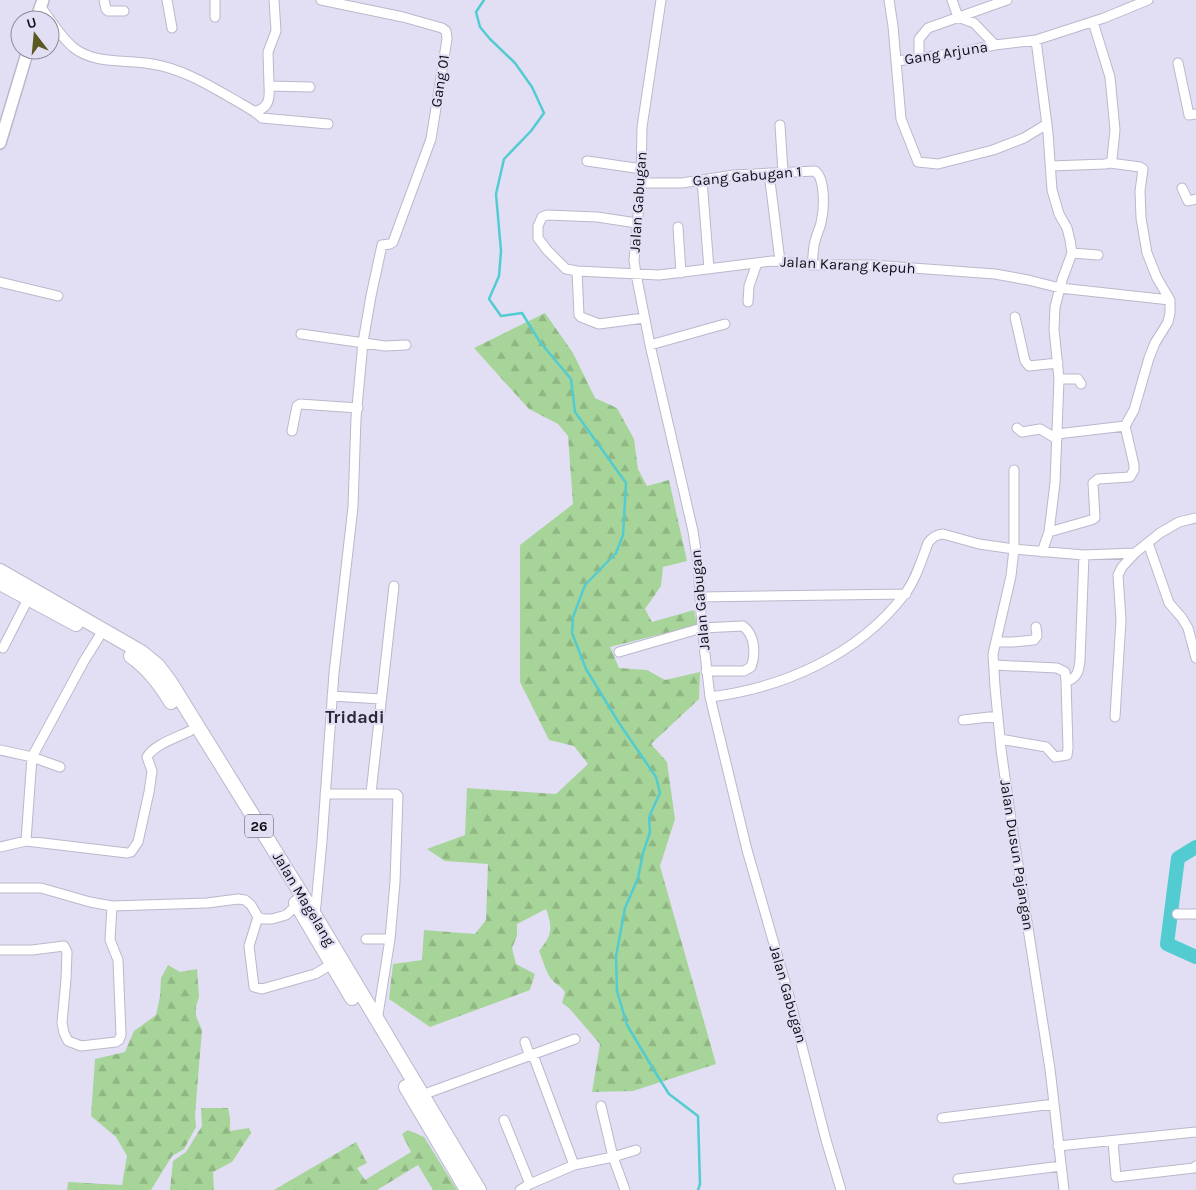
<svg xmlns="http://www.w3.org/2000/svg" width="1196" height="1190" font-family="Karla,sans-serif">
  <defs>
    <pattern id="forest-firs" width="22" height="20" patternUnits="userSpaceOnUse" patternTransform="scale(1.25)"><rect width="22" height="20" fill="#a7d599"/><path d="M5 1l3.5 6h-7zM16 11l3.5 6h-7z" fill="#8fb683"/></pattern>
  </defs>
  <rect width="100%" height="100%" fill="#e2dff4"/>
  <path fill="url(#forest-firs)" d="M545,313L573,353L595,398L617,408L634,439L638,469L647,486L669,480L687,561L663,567L661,586L645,609L652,622L694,610L697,625L610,647L619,668L647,670L665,680L700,672L699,699L651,744L667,762L675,819L660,866L716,1064L633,1091L592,1092L600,1044L569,1008L562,1003L565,992C561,986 557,985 553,981C546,974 543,960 539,951C552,936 553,928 546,909L517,924V936L512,948L516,964L535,974L530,990L430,1027L389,999L393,964L422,960L424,930L475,934L486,920L488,864L445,861L427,849L465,835L467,788L556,794L588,764L574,746L549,740L520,682V545L573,504L568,436L558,424L529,409L474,348Z
    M168,965L180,972L197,969L199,997L196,1006V1016L202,1030L195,1115L196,1127L184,1149L172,1156L151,1190H67L68,1182L122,1185L127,1156L116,1137L91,1116L95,1059L125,1052L134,1031L156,1015L160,996L161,978Z
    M201,1108H228L230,1117V1131L249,1128L251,1133L232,1162L213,1172L214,1190H170L173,1161L186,1152L202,1126Z
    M408,1130L424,1137L457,1190H433L418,1165L377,1190H274L356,1142L367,1163L357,1168L365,1180L411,1152L402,1134Z"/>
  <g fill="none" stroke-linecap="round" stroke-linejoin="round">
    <path stroke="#53ccd1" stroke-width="2.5" d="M484,0L476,12L480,27L490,39L515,63L532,87L544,113L531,131L504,159L496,194L501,251L499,276L489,299L501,316L522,313L540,342L571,379L575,412L626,483L623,535L616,553L585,585L573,617L572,633L586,669L619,723L656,777L660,793L649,817L650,832L643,853L638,878L625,908L616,956L617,991L627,1025L655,1072L669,1094L698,1116L700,1184L698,1190"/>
    <path stroke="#53ccd1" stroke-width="14" d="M1196,847L1178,858L1167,944L1196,957"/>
    <defs>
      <path id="minor" d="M104,0L106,9L108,11H124
        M167,0L172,28
        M274,0L276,31L268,52L269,86L310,87
        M661,0L642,127L641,183L634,260L636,274L650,345L693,531L698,564L702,628L710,697L747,850L789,996L826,1140L841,1190
        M889,0L893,26L901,119L918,162L938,164L993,150L1024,138L1047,124
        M952,0L958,17L974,23L995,45L1036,40L1048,133L1052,190L1059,214L1067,228L1070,240L1072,253L1062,280L1055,307L1054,329L1059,379L1055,483L1049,532L1042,552
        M40,6C50,19 62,39 74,48C96,65 127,59 152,64C184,69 212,87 240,103C248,108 255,111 262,118L328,124
        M215,17V0
        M1036,40L1104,18L1148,0
        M919,58V39L928,28L1007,0
        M897,61L957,53L995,45
        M1178,63L1189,115L1196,114
        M256,111C269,108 270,98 269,86
        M780,125L783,172
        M587,161L642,169
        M1051,166L1105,164L1110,163L1112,159L1115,130L1110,77L1093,22
        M769,173L780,261
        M702,180L709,269
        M641,183H682L734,175L815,171C826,179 824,211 821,223C819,231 815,238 814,246C813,252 813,259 812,265
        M1182,188L1188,201L1196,199
        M637,223L597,217L547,215L542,217L538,226V238L547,250L566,269L577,271L659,275L772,261L812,265H872L995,274L1028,280L1060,288L1170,300
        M678,227L681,273
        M1072,253L1098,255
        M577,271L579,315L581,317L599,324L644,318
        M0,282L58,296
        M748,302L749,286L757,263
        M1015,317L1025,361L1029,366L1058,363
        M301,334L385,346L406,345
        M650,345L725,324
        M1059,379H1078L1081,384
        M1017,428L1022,432L1040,429L1057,439
        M292,431L297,406L300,404L358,408
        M1057,434L1125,426
        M1049,532L1091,520L1095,518L1093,483L1098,479L1130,477L1134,470V465L1125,426L1134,410L1149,358L1155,343L1168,322L1170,313V300L1157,278L1147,253L1141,218L1140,191L1143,169L1140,167L1110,163
        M1148,543L1169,603L1182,618L1188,628L1196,658
        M700,597L906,594
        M996,642H1013L1034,640L1037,636L1036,627
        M3,648L28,599
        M619,652L702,628L743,626C755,635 756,654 751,667L744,671H706
        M994,665L1057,668L1065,672L1066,681C1077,679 1079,671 1080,660L1084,555
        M332,696L381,699
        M710,697C783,688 858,655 904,595C915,582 922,559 928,543C932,537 936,535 943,534L979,544L1014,549V470
        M1115,717L1121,620L1118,575L1122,567L1135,553
        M963,720L998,716
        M1000,739L1046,747L1055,757L1067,755L1068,748L1066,681
        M0,750L32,757L84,661L99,637
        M371,793L394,586
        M325,794H396L398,796L395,882L390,939L377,1021
        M26,841L32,757L60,767
        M0,847L26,841L127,853L131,852L138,842L149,792L152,771L147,757C153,745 178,737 190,731
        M0,888H41L90,902L112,906L207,903L238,899L245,900L251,905L258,917L263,919H272L286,915L297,905
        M1177,914H1196
        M315,915L322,841L334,673L353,507L356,418L363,342L371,296L382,245L390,244L393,242L431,139L447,39L446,31L442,28L403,17L321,0
        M258,917L249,946L254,987L262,989L315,974L332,964
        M366,939H390
        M0,950H32L64,946L67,952L66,979L62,1023L64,1033L68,1041L81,1046L116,1042L119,1040L121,1035L118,960L110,940L112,906
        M422,1095L575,1039
        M601,1106L613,1157L636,1150
        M942,1118L1054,1104
        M504,1120L530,1184
        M1113,1141L1116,1177L1194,1168L1196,1166
        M1058,1146L1196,1132
        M574,1165L613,1157L625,1190
        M958,1179L1061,1166
        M520,1190L530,1184L574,1165L533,1055L528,1051L525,1042
        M1064,1190L1050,1069L1010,813L1001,749L995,687L993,654L1011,576L1014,549L1084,555L1135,553L1160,533L1179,522L1196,518"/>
      <path id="major" d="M36,20L43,0
        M0,143L28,50"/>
      <path id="highway" d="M0,571L141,652L158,666L170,682L315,916L479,1190
        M0,583L76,624
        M131,656C148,668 161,685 171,702
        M296,903L352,998
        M406,1087L467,1190"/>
    </defs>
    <use href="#minor" stroke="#bab8cb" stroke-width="11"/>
    <use href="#major" stroke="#bab8cb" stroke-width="14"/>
    <use href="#highway" stroke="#bab8cb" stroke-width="16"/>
    <use href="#minor" stroke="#fff" stroke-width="9"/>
    <use href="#major" stroke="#fff" stroke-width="11"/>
    <use href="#highway" stroke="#fff" stroke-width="14"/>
  </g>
  <g text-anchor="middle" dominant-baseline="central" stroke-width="4.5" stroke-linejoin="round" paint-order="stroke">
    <rect fill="#e2dff4" stroke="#4e4c57" stroke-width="1" x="245" y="814.5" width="28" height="23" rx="4"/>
    <g font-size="14" font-weight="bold" fill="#0e0d14">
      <text x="259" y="826">26</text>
    </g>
    <g font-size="15" fill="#0e0d14" stroke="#e2dff4">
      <text transform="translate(946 53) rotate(-9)">Gang Arjuna</text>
      <text transform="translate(440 81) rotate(-81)">Gang 01</text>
      <text transform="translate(747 176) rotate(-5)">Gang Gabugan 1</text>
      <text transform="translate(638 202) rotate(-86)">Jalan Gabugan</text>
      <text transform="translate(848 265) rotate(3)">Jalan Karang Kepuh</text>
      <text transform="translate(700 600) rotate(-95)">Jalan Gabugan</text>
      <text transform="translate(1017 855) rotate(81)">Jalan Dusun Pajangan</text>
      <text transform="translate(304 899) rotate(59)">Jalan Magelang</text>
      <text transform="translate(788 994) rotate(74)">Jalan Gabugan</text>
    </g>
    <g font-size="18" font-weight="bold" fill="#2b2938" stroke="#e2dff4">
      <text x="355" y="717">Tridadi</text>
    </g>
  </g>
  <g transform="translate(35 35) rotate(344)"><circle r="24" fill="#e2dff4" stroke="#8d8b9a"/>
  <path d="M0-4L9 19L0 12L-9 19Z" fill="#5b5824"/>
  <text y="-8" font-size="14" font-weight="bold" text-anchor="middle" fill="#0e0d14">U</text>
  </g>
</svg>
